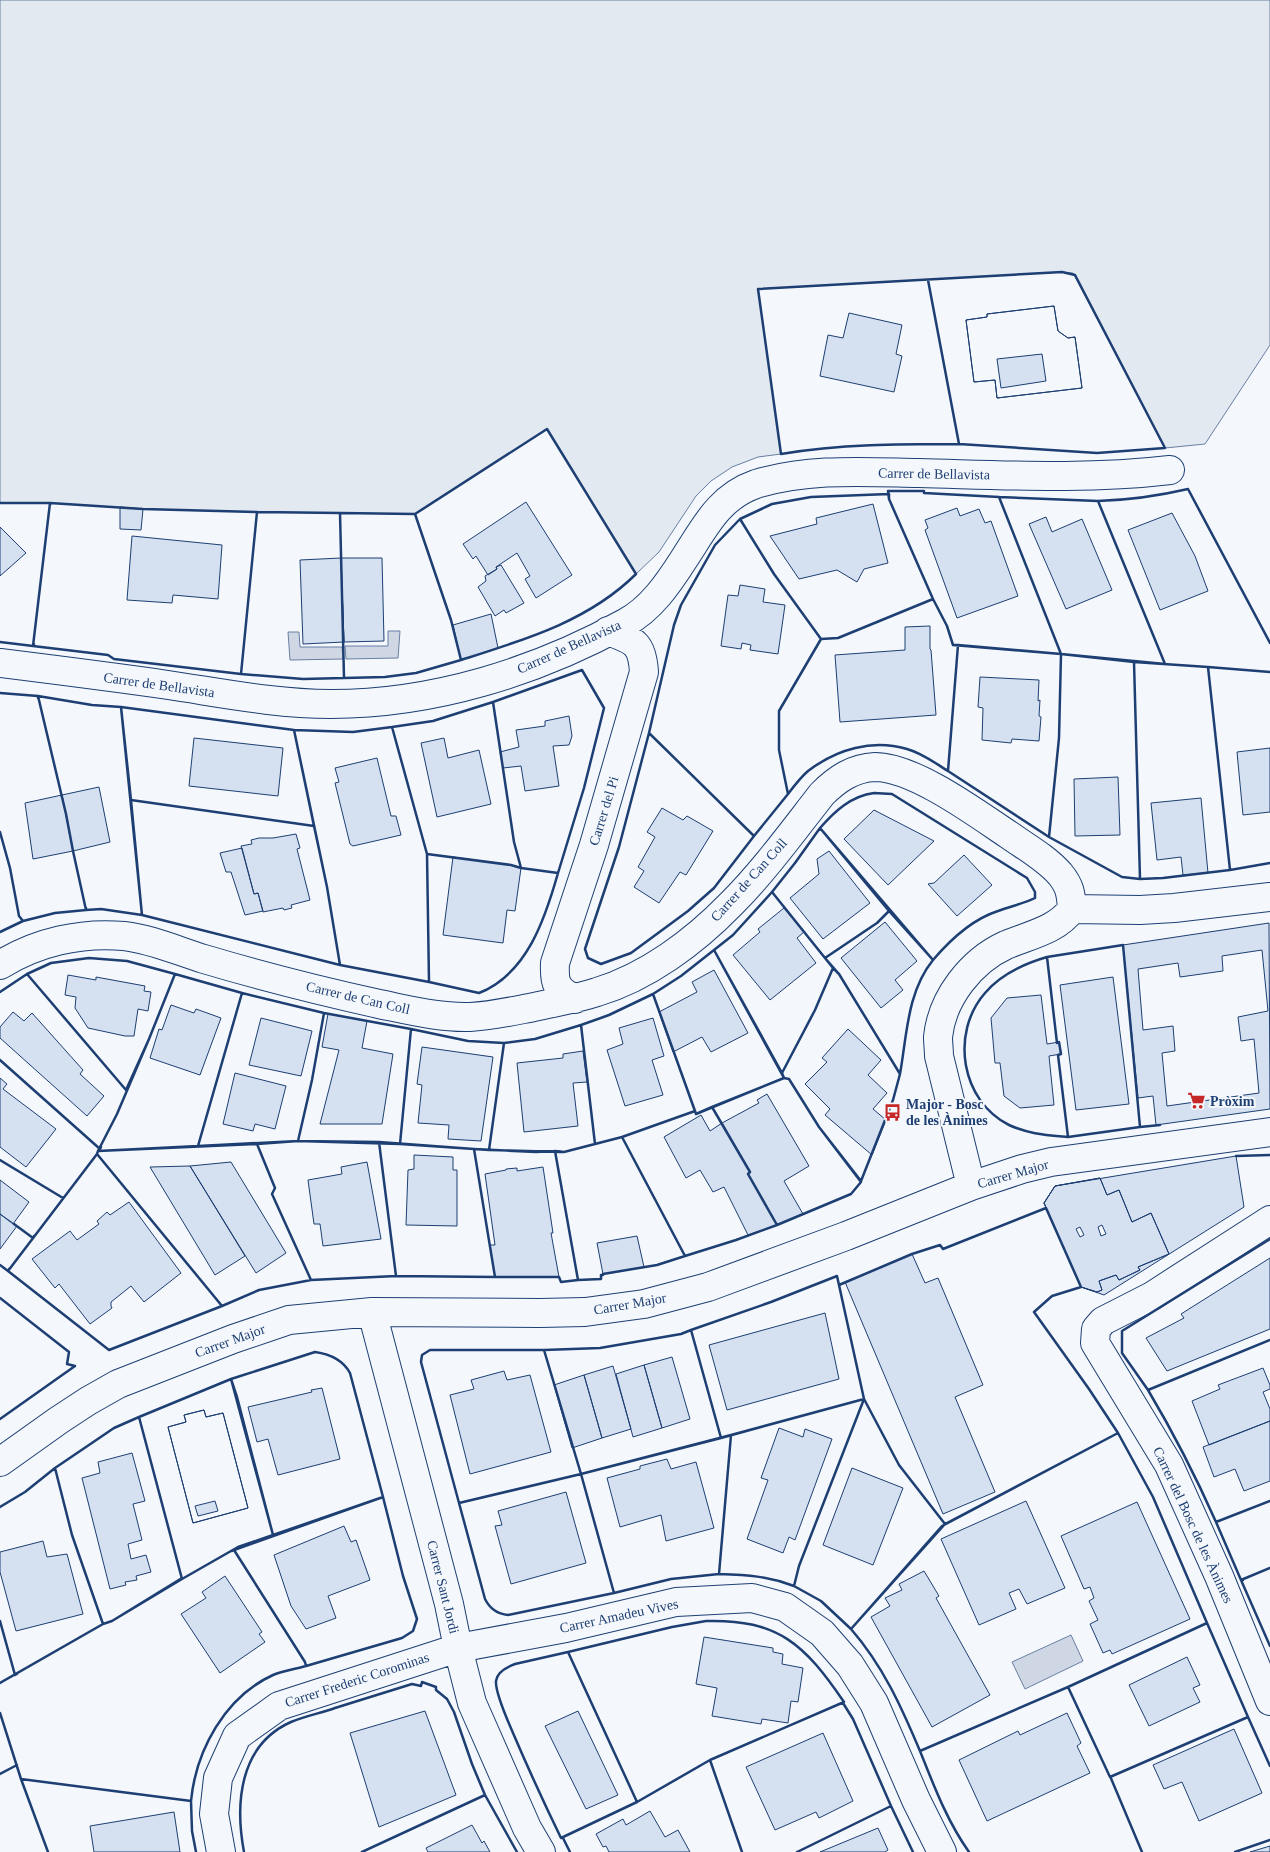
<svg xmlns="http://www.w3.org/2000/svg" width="1270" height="1852" font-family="'Times New Roman',serif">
  <rect width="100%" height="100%" fill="#f4f7fb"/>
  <path fill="#e3e9f0" stroke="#687fa3" d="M0,0H1270V345L1205,444L1165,448L1073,273L1062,272L758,289L781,454L758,457L732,467L711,481L696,496L659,552L636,574L547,429L415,514L257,512L143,509L50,503H0Z"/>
  <path fill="#cfd7e4" stroke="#687fa3" d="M388,631H400L398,658L346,659L345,646H388Z
    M299,632L300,647H342L343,659L290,660L288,632Z
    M1071,1635L1083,1661L1025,1689L1012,1662Z"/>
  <path fill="#d5e0f0" stroke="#1d3f73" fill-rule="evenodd" d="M1054,306L1058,331L1068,338L1075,337L1082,388L997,398L995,380L974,382L966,320L987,317V314ZM1042,354L1046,381L1001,388L997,359Z
    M1054,306L1058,331L1068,338L1075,337L1082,388L997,398L995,380L974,382L966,320L987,317V314Z
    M849,313L902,325L896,354L902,356L894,392L820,376L828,335L843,338Z
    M526,502L572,575L536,598L525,579L530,576L517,553L496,567L497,569L488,575L476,556L473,559L463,544Z
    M873,504L888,563L864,569L857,582L837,570L799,579L770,536L817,524L816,518Z
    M120,507L143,509L141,530L120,529Z
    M957,508L960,516L979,509L985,523L991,521L1018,596L957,618L925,530L928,528L925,520Z
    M1172,513L1195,556L1208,591L1160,610L1128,530Z
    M1046,517L1052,532L1082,519L1112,590L1066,609L1029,524Z
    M0,527L26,553L0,576Z
    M132,536L222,545L218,599L173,595L172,603L127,600Z
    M341,558L344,642L303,644L300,560Z
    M341,558H382L384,641L344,642Z
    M501,565L524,603L506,613L504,610L495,616L478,587L486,581L485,576L497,569L496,567Z
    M740,585L765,589L763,602L785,605L778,654L750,650L751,645L742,643L741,649L721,646L728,595L738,596Z
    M491,614L498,648L461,660L453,625Z
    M930,626V649L931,650L936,715L840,722L835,655L905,650V627Z
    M980,677L1039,680L1038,701L1040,700L1039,716L1041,717L1039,741L1012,739L1011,743L982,740L983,708L978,707Z
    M569,716L572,736L569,745L553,746L559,786L525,791L521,766L503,768L500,752L519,747L516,730L545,726V721Z
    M194,738L283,748L278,796L189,786Z
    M444,738L448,758L479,750L491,804L437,817L421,743Z
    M1270,748V812L1243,815L1237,752Z
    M377,758L391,816H396L401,835L353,846L350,844L335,783L339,782L335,768Z
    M1118,777L1120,835L1075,836L1074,779Z
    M99,787L110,842L73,851L62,795Z
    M62,795L73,851L33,859L25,803Z
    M1201,798L1208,873L1183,875L1181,857L1157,860L1151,803Z
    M662,808L683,820L687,816L713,831L686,875L680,872L659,903L634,887L644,871L638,867L655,837L647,832Z
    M874,810L934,841L888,885L844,839Z
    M296,834L300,848L297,849L310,900L291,905L292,908L284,910L283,908L263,912L258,893L254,894L241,846L252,844L251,840L259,838H273Z
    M242,848L254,894L258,893L263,911L245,915L231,872H226L220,853Z
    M829,851L870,903L823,939L790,898L819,874L817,859Z
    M964,855L992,885L957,916L928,884L934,883Z
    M453,857L511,865L521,868L515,911L507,910L503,943L443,935Z
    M784,908L804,932L797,938L816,963L770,1000L733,955L760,932L758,929Z
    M885,922L917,961L895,980L903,990L881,1008L841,958Z
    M1269,923L1270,1109L1156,1125L1153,1096L1138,1098L1123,945Z
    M1262,950L1268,1011L1238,1017L1241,1041L1254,1039L1259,1093L1167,1106L1162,1053L1175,1051L1173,1026L1143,1030L1138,969L1178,963L1180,977L1223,971L1222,956Z
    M714,970L748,1033L711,1052L702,1037L673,1052L659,1012L697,992L692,982Z
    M68,975L96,980V977L145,986L144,991L151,992L148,1011L138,1009L134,1036H125L88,1028L75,1008L76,997L65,995Z
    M1113,977L1129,1104L1076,1110L1060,985Z
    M1041,995L1047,1044L1059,1042L1061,1054L1049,1056L1054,1105L1020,1108L1004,1096L1000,1063H995L991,1018L1007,998Z
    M171,1005L194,1013L196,1009L221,1018L200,1075L150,1058L159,1029L162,1030Z
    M13,1012L24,1021L32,1013L83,1070L80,1074L104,1096L87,1116L0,1038V1027Z
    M328,1014L367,1021L362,1048L393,1054L382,1124H320L339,1050L322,1047Z
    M261,1018L312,1031L301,1076L249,1065Z
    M653,1018L664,1056L652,1060L663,1095L625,1106L607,1050L623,1044L619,1028Z
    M848,1029L881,1060L868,1075L887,1093L873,1109L886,1120L872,1155L825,1115L830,1109L805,1084L827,1062L822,1058Z
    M422,1047L493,1057L481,1141L448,1139L449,1125L418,1123L422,1085L417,1084Z
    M583,1051L587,1082L573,1083L578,1126L524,1132L517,1063L563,1058V1054Z
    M235,1073L286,1086L275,1129L255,1124L253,1131L223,1124Z
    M0,1078L7,1084L3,1089L56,1129L26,1167L0,1147Z
    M767,1094L809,1166L784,1181L803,1214L777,1225L748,1174L750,1172L722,1123L759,1103L757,1100Z
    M701,1115L710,1131L722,1123L750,1172L748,1174L777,1225L748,1235L724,1187L713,1192L700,1170L686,1178L664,1137Z
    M414,1155L453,1157V1170H457V1226L406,1225L408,1170L414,1169Z
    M1236,1156L1244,1207L1104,1295L1081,1287L1044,1203L1055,1186Z
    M231,1162L286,1253L256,1273L190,1166Z
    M367,1162L381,1239L323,1246L320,1224H314L308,1180L342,1174L341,1167Z
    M190,1166L245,1256L215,1275L150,1167Z
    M543,1167L553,1233H551L559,1277H495L490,1245H495L485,1174L506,1170V1169L517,1168V1171Z
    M1100,1178L1107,1195L1119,1190L1132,1222L1151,1213L1169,1254L1138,1267L1140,1270L1119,1280L1116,1275L1099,1281L1102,1290L1097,1292L1081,1287L1044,1203L1055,1186ZM1102,1225L1106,1234L1101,1236L1098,1227ZM1080,1227L1084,1235L1080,1237L1076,1229Z
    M1100,1178L1107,1195L1119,1190L1132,1222L1151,1213L1169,1254L1138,1267L1140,1270L1119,1280L1116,1275L1099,1281L1102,1290L1097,1292L1081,1287L1044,1203L1055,1186Z
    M0,1180L29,1202L13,1224L0,1214Z
    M129,1202L181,1273L144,1302L131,1286L111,1302V1306L112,1308L90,1324L59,1284L55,1288L32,1259L70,1231L77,1240L99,1224L97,1221L107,1212L110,1215Z
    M0,1214L17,1226L0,1249Z
    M637,1236L644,1267L603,1274L597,1243Z
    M912,1254L925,1283L938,1278L983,1385L955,1397L995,1492L943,1514L845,1282Z
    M1270,1258V1329L1167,1371L1146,1338L1184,1318L1181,1314Z
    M825,1313L839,1379L727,1410L709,1345Z
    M672,1357L690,1419L662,1428L644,1365Z
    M644,1365L662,1428L633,1437L616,1374Z
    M613,1366L631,1429L602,1438L584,1375Z
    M1263,1368L1270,1385V1389L1263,1392L1270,1409V1421L1209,1445L1192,1401L1220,1389L1218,1385Z
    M504,1371L507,1380L530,1375L551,1452L470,1474L450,1395L474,1389L471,1380Z
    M584,1375L602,1438L572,1448L554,1385Z
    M322,1388L340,1459L278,1475L268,1439L257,1442L248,1407L312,1392L311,1390Z
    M204,1410L206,1417L223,1413L248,1508L193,1523L168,1427L186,1422L184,1415ZM215,1501L218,1511L198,1516L195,1506Z
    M204,1410L206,1417L223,1413L248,1508L193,1523L168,1427L186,1422L184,1415Z
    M1270,1421V1481L1244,1491L1235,1469L1214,1477L1203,1447Z
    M779,1428L803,1437L805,1429L832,1439L795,1540L789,1537L783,1553L747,1539L768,1480L761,1478Z
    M132,1453L145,1501L133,1504L142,1540L128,1544L131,1559L146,1555L151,1572L136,1576L137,1580L125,1582L126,1585L110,1589L82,1478L100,1473L98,1462Z
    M667,1459L671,1469L696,1462L714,1528L666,1541L661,1515L620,1527L607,1478L640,1469V1466Z
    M852,1468L903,1488L873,1565L823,1545Z
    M566,1492L586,1563L511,1584L495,1526L502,1525L498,1511Z
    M1026,1501L1065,1588L1027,1604L1019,1589L1009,1593L1016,1609L979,1625L941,1539Z
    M1137,1502L1190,1619L1112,1654L1110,1650L1103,1653L1090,1624L1098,1620L1089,1601L1094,1598L1090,1587L1084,1589L1061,1536Z
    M344,1526L351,1542L356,1540L370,1580L328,1596L336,1618L306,1629L291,1606L274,1555Z
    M43,1541L47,1557L67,1554L83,1614L16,1631L0,1572V1552Z
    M924,1571L939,1596L936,1598L990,1695L932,1727L871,1617L890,1606L885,1598L902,1590L899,1584Z
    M225,1576L262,1632L259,1634L265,1642L220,1673L181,1614L206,1598L202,1592Z
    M704,1637L773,1648V1652L783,1654L782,1664L803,1668L798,1702L791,1701L788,1723L762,1719L761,1724L712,1716L717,1688L696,1684Z
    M1187,1657L1200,1685L1193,1688L1200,1702L1149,1726L1129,1685Z
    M425,1711L456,1795L379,1827L350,1733Z
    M578,1711L618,1795L586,1809L545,1726Z
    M1067,1713L1081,1743L1077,1746L1090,1773L987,1821L959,1760L1018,1731L1020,1735Z
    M1234,1729L1262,1793L1199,1821L1182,1782L1164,1789L1153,1765Z
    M823,1733L853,1801L819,1818L816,1812L775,1830L746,1767Z
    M650,1811L665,1837L678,1830L690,1852H609L606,1846L603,1847L596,1834L623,1819L626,1825Z
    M174,1812L180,1852H94L90,1826Z
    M472,1825L482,1843L484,1841L490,1852H428L426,1848Z
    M878,1828L888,1850L885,1852H820Z
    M1270,1846V1852H1250Z"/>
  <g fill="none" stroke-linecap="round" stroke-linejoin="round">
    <defs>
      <path id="minor" d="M0,663C56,670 112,677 168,685C222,693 276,704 331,704C433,704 536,672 625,623C651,609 668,584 684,559C704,529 718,497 756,484C809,468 864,472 919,473C1002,475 1086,480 1170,470
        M1072,909L1140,910L1174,908L1270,897
        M0,965C37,942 81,932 124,936C151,939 178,951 204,959C261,976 320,991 379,1004C409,1010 439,1018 470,1017C491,1016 513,1011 534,1007C555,1002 576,999 597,992C647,977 694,942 731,904C764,871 793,831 822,794C837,779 853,768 875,767C914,767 976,813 1009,835C1026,847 1046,858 1060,874C1070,886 1071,894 1072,909C1057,930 1030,935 1006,945C971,961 942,998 938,1037C938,1043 939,1050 939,1056L971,1186
        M575,999C556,989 554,984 555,963L594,845L644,672C642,642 634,641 608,631
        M1270,1220L1152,1296L1103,1321L1096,1329L1095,1343L1169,1465L1219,1576L1270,1701
        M372,1312L449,1604L458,1648L472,1703L527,1828L541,1852
        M0,1462L59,1420L88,1401L118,1384L233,1339L289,1320L372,1312L540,1313L585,1312L644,1304L708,1287L846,1236L971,1186L1022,1169L1051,1162L1270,1132
        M221,1852L214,1814L218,1778L237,1736L279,1706L458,1648L566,1628L676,1602L752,1598L785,1607L822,1633L850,1665L874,1703L916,1800L942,1852"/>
    </defs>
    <use href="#minor" stroke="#1d3f73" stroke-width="30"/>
    <use href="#minor" stroke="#f4f7fb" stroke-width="28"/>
    <path stroke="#1d3f73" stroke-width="2.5" d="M928,280L959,444L1097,453L1165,448L1075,275L1062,272L758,289L781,454C840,444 900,444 959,444L928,280
      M547,429L636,574C589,621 524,640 461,660L451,620L415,514Z
      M888,491H924V493L999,497L1061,654L953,645L947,626L933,599L889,499Z
      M889,494V499L933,599L838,638L821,639L774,574L740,519L772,504L811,497Z
      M999,497L1098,501L1165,664L1061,654Z
      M1099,502L1098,501C1129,500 1158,496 1188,489L1270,643
      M0,503H50V505
      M50,503L143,509L257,512L241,674L114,659L108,655L33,646Z
      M257,512L340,513L344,678L303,679L241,674Z
      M340,513L415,514L451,620L461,660L416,673L385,677L344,678Z
      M740,519L774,574L821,639L779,711V750L788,794L754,836L649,733L674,625L681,605L715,545Z
      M933,599L947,626L953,645H958L948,771C935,763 922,753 907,749C872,739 837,749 808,771C801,777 794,786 788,794L779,750V711L821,639L838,638Z
      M0,642L33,646L34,644
      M958,645L1061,654L1059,738L1049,837L948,771Z
      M1061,654L1134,662L1140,879L1122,877L1049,837L1059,738Z
      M1134,662L1208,667L1230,870L1163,878L1140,879Z
      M1208,667L1270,672
      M582,670L604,708L584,788L558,873L521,868L514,842L493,702Z
      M0,693L38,696V698
      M38,696L92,705L121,707L142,915L101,909L86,910L73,851L66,814Z
      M493,702L514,842L521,868L511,865L427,854L392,727L433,721Z
      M121,707L294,730L314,826L131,800Z
      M392,727L427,854L429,982L340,965L327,887L294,730L353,732Z
      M649,733L754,836L714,888L688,911L631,953L601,964L588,958L585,949L619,847Z
      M874,793L892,794L1027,878L1035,892V898C1023,904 1011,906 998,911C973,919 950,940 933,960L820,828C835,811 851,796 874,793Z
      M131,800L314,826L327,887L340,965L142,915Z
      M820,828L889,911L877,923L825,958L772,892L795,863Z
      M0,832L10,868L19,916L23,921L55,913L86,910V908
      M427,854L511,865L521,868L558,873C545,919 527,974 479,993L429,982Z
      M1230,868V870L1270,863
      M772,892L833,968L815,1010L782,1073L714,950L733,935Z
      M889,911L933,960C907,992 907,1035 900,1074L839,974L825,958L877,923Z
      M0,932L23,921
      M1123,945L1140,1127L1068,1137L1058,1055L1061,1054L1059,1042L1057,1043L1047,957Z
      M714,950L784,1078L696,1114L653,994L681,976Z
      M1047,957L1057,1043L1059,1042L1061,1054L1058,1055L1068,1137C1047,1135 1028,1134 1009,1125C961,1101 950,1033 985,993C1001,974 1023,964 1047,957Z
      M89,958L127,961L175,974L149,1039L126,1090L27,974L51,963Z
      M833,968L839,974L900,1074L893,1100L861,1181L819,1127L789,1079L784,1078L782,1073L815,1010Z
      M175,974L242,993L198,1146L98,1151L117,1114L149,1039Z
      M0,992L27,974
      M242,993L324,1013L312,1080L298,1141L198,1146Z
      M653,994L695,1111L622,1137L595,1144L581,1025L609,1015Z
      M324,1013L411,1029L400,1144L298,1141L312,1080Z
      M581,1025L595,1144L564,1152L489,1150L504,1043L535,1039Z
      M411,1029L468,1041L504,1043L489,1150L400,1144Z
      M0,1060L100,1149L101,1147
      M784,1078L789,1079L819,1127L861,1182L851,1194L777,1225L748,1174L750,1172L712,1107Z
      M712,1107L750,1172L748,1174L777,1225L736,1240L685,1256L622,1137L695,1111L696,1114Z
      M1140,1127L1160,1125
      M622,1137L685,1256L657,1265L603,1274V1275H601V1279L578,1280L555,1151L564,1152Z
      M298,1141L379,1142L396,1276L311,1280L272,1194L275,1188L257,1144Z
      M379,1142L474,1149L495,1277L396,1276Z
      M257,1144L275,1188L272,1194L311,1280L259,1290L222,1306L97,1154L98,1151Z
      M474,1149L536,1152L555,1151L578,1280L561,1282L559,1277H495Z
      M97,1154L222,1306L109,1350L8,1271Z
      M1236,1156L1270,1155
      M0,1160L63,1198L64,1197
      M1046,1208L1081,1287L1052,1296L1034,1312L1089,1389L1118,1433L945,1524L899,1465L864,1399L839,1285L912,1254L940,1245L943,1249Z
      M14,1224L33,1238L34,1236
      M1270,1239L1122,1331V1353L1148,1390L1270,1340
      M0,1265L8,1271L9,1269
      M837,1276L864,1399L721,1438L691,1330L771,1302Z
      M0,1298L69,1352L67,1364L75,1366L0,1419
      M691,1330L721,1438L581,1474L544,1350L600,1348L681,1334Z
      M430,1350H544L581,1474L459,1503L421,1362L422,1355Z
      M1148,1390C1173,1432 1196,1477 1216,1522L1270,1501
      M237,1397L231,1379L315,1352C329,1354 343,1360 350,1373L383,1497L273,1535L231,1379L139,1417L182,1579L238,1547L273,1535L237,1397
      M864,1399L899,1465L945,1524L851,1629L821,1601L794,1586L799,1566Z
      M864,1399L799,1566L794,1586C767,1576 748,1575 719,1574L731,1435Z
      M139,1417L182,1579L112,1621L103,1624L72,1535L55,1468L114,1428Z
      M1118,1433L1153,1497L1207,1623L1068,1687L920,1751C901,1706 883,1666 851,1629L942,1526Z
      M731,1435L719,1574L671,1579L614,1593L581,1474Z
      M581,1474L614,1593L508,1615C497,1614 490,1609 485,1599L459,1503Z
      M383,1497L403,1576L417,1619L413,1631L402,1638L306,1666L305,1662L234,1550Z
      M0,1507L25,1492L55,1468
      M1216,1522L1241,1580L1270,1568
      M1243,1580H1241L1270,1646
      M0,1621L15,1675L17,1674
      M706,1621C779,1619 805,1645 844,1702L710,1760L637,1802L568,1652L672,1627Z
      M1207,1623L1248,1717L1110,1777L1068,1687Z
      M568,1652L637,1802L561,1838C544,1803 528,1768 513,1733C508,1721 495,1693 496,1681C497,1672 507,1667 515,1664Z
      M0,1683L103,1624L112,1621L182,1578
      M0,1713L21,1779L191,1801C196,1750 225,1697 273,1675C283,1671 295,1669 306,1666L305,1662L234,1550L232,1551
      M1246,1718L1248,1717L1270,1766
      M922,1750L920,1751C934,1786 947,1821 969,1852
      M712,1759L710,1760L742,1852
      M0,1774L17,1765
      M1110,1776L1142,1852
      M21,1779L48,1852
      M485,1795L517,1852
      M190,1801H191L192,1831L196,1852
      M889,1807L891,1806L913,1852
      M563,1838L570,1852
      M244,1852C235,1804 239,1745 291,1722C305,1716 321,1713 335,1708C361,1700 386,1692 412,1684L421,1686L422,1682L436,1687V1690L447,1699L454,1712L472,1764L485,1795L362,1852
      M797,1852L891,1806L853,1719L843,1703
      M1235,1852L1270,1840"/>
  </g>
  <defs>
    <symbol id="supermarket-bare" viewBox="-9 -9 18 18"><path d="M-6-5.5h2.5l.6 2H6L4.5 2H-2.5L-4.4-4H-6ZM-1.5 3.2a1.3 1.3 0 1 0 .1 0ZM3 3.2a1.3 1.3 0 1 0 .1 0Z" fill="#c62828" stroke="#f4f7fb" stroke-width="2.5" paint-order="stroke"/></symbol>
    <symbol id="bus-bare" viewBox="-9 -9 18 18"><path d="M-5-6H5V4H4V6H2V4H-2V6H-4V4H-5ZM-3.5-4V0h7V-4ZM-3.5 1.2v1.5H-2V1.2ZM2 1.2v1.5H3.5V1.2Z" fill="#c62828" stroke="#f4f7fb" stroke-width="2.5" paint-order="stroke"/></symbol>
  </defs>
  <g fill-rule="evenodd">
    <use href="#supermarket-bare" x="1184" y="1088" width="25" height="25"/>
    <use href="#bus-bare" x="880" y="1100" width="25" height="25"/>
  </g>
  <g text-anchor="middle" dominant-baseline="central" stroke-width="4" stroke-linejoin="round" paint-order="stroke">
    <g font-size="14" fill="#1d3f73" stroke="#f4f7fb">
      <text transform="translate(934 474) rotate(1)">Carrer de Bellavista</text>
      <text transform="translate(569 647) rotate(-24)">Carrer de Bellavista</text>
      <text transform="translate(159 685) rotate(8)">Carrer de Bellavista</text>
      <text transform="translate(604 811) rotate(-73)">Carrer del Pi</text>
      <text transform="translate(749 880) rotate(-48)">Carrer de Can Coll</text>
      <text transform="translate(358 998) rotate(13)">Carrer de Can Coll</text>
      <text transform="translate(1013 1174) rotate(-16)">Carrer Major</text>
      <text transform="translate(630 1304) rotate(-10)">Carrer Major</text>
      <text transform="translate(230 1341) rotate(-20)">Carrer Major</text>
      <text transform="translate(1193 1525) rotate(65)">Carrer del Bosc de les Ànimes</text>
      <text transform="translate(443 1587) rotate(76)">Carrer Sant Jordi</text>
      <text transform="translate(619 1616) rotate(-12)">Carrer Amadeu Vives</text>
      <text transform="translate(357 1680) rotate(-18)">Carrer Frederic Corominas</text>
    </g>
    <g font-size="14" font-weight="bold" fill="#1d3f73" stroke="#f4f7fb" text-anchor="start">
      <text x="1210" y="1101">Pròxim</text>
      <text x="906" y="1104">Major - Bosc<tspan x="906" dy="16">de les Ànimes</tspan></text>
    </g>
  </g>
</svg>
